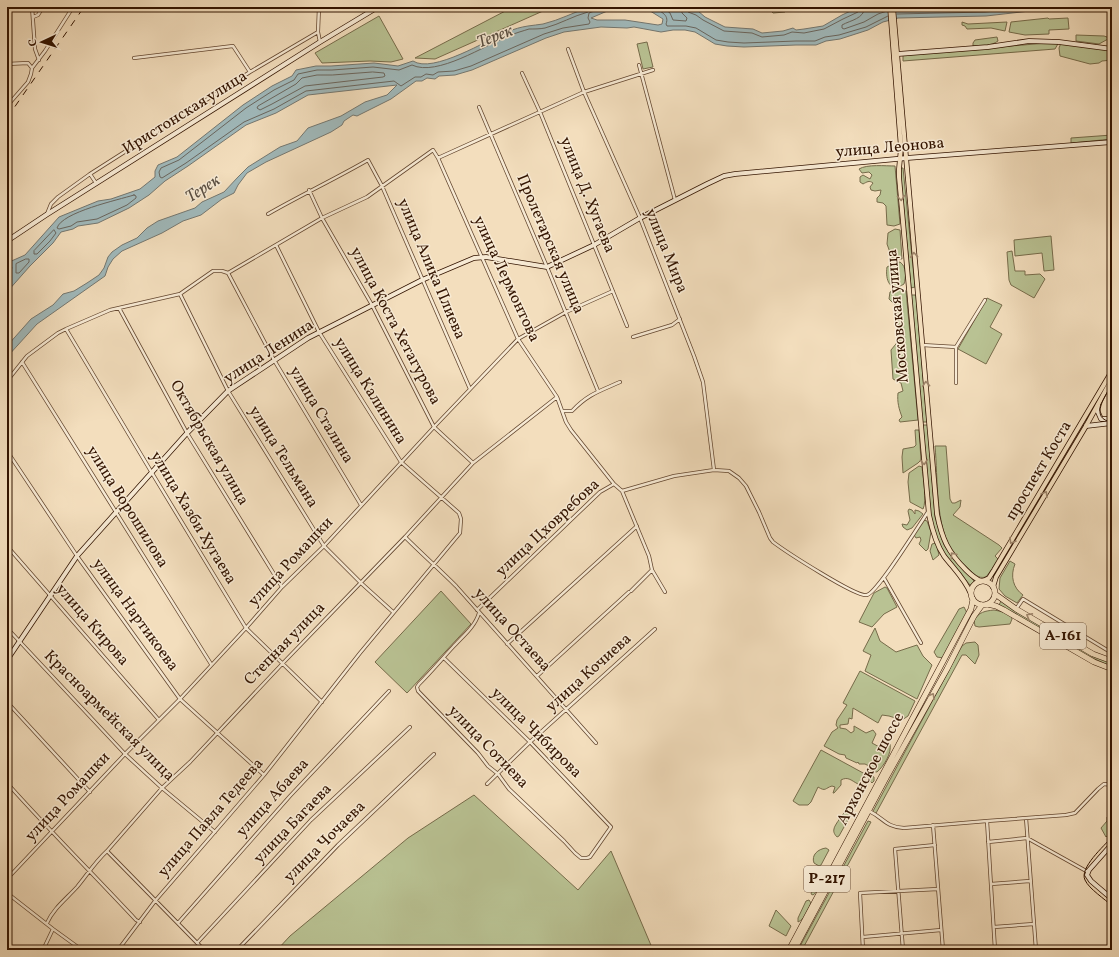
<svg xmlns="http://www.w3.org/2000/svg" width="1119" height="957" font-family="Vollkorn,serif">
  <rect width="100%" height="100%" fill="#f3debd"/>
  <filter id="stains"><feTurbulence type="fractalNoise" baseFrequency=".005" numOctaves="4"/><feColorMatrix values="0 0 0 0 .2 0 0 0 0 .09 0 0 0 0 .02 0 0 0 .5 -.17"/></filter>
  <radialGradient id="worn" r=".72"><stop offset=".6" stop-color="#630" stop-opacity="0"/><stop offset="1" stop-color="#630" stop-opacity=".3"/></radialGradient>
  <path fill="#b9c293" stroke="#766b4a" d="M513,7H552L435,59L415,58Z
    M761,7H787V8L785,12L773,13L770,10L761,11L759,10Z
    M379,16L403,59L391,62L370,61L322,63L315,53Z
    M1048,18L1049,19L1068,18L1069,29L1049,30V34L1025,35L1009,32L1011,22Z
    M962,22L968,24L1007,22L1005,31L991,28L967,29L965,26L962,25Z
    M1076,35L1104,36L1107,37L1108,39L1099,44L1076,41Z
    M997,37L998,41C991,46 981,47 973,46V43L975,40Z
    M647,42L653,67L643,69L637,44Z
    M1059,42L1055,49L903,61V55Z
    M1061,43L1112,50V60L1102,61L1099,63L1090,64L1060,56L1059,48Z
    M1112,135V139L1071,143V138Z
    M895,166L900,224L894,226L887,225L886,206L883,203L877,202V198L880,195L881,190L875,191L871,190L870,187L873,183C869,180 867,182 863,184L860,182V177L863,175L870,179L872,175L869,172L862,173L859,169C867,164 886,166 895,166Z
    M900,168H903L915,287L911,288Z
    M895,229L900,230L902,259L892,258L887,244L888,233Z
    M1051,236L1054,270L1044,271L1042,253L1015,256L1014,240Z
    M1012,251L1015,271H1025V275L1040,274L1045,279L1034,298L1011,285L1009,280L1007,252Z
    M900,262C907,267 906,277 904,284C890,293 885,280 887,267L893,264Z
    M900,290L906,291L918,420L900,422L899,420L902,417C899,409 897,402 898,393L903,391L901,383L893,379L891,350L900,339L897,307L889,299L890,292L893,291Z
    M911,295H916L927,422H922Z
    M987,298L1002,305L990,327L1002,334L986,364L958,349Z
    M923,425H928L935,517L940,534L944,545L952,557L974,581L970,585L945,555L937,539L930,513Z
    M915,430H919L921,460L918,463L903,473L902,457L903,449L914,447L916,445Z
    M935,446H946L950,499L952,503H955L961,500L960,507L953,515L999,545L1002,548L995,556L999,560L986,577C978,579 974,574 968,568C963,563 957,559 953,553C935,526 938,478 935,446Z
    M919,466L922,467C923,477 927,502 923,509L910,502L908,482L909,473Z
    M909,509L912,510L915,514V510L919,511L923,514L912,528L907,530L903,527L902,524L907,525L910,520L908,511Z
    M924,520L927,521L931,532L928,549L926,551L919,544L921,540L920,537L916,538L914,535Z
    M936,543L939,555L933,560L930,551L932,544Z
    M1010,561L1015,564C1010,576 1013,588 1023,595L1017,603L1005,596L999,589L1000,578Z
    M885,587L887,588L897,607L884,614L872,627L859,622L874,593Z
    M441,591L471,624L407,693L375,662Z
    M1001,601L1112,663V667L1080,652L999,605Z
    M964,607L967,613L943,658L937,657L934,652L959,609Z
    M994,610L1004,612L1011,616L1012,619L1010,624L979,627L975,626L974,620C979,612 985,611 994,610Z
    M875,628L880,641L896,652L917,645L923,656L932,665L917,699L865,671L871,655L863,651Z
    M966,643L975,642L978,645L979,655L975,664L966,655H962L875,815L872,813L962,646Z
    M860,671L915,701L908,716L902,720L889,716L882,715L878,723L853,708L852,719L849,718L848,724L840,725V728L846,729L851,733L854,731V726L866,733L873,730L876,734L872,743L883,749L887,748L888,744H890C892,753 884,766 877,772L870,771L871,767L865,764H859L858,762L857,763L846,758L845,755L839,754L824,746L832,732L838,728L836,725L837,720L847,705L843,703Z
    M821,750L865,774L867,773L874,777V781L872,783L866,777L863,778V780L858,784C852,781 848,776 841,780V785L834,793H833L835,787L832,786C825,788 826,792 818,787L811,802L808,805H799L793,801Z
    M862,792L863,793L839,836L837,837C835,835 833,832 834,829C834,824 857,796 862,792Z
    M474,795L578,890L611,851L653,950H277L290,936L408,838Z
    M1112,815V831L1106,837L1101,828L1107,821V817Z
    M868,821L871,822L802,950H798Z
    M826,848L829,850L821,865L819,866L814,863C811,855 818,849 826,848Z
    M821,872H824C826,879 819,891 813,895L811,894L813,889Z
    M809,900L811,903C808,910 805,919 798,922V918L806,901Z
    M776,910L791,926L786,936L769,926Z"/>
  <path fill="#a0b9bb" stroke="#747770" d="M590,7H636L612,9L591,18L597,20H625L658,25L662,24L663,19L647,9L641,7H684L698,11L705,17L725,27L753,29L762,33L783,31L793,28L796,30L804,29L823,26L842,15L859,7H1065L986,16L898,18L883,22L868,30L840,39L826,41L816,45H796L744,47L727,46L715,44L695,32L685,30H673L661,32L634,27L627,28L601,27L564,32L546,38L472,70L455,75L439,76L435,79L427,78L422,81H416L391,99L357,116L353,115L344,121L342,125L331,132L266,162L247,173L238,185L234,193L222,199L201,215L183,221L162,233L122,251L113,259L108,267L105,276L37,324L7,357V346L31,319L53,305L63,294L74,291L87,283L99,275L104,268L108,257L112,252L122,245L137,238L147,228L158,221L195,208L202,202L224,192L238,177L248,167L280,147L297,141L308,128L341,116L365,102L387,95L397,85L308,95L276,113L246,125L188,166L165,181L149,195L129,208L98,223L78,226L73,229L61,232L53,243L30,266L7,292V277L12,268L11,265L7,267V263L25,255L59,217L98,201L111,199L140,189L155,177V171L158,165L177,157L243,105L272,86L292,76L296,70L316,66H331L374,63L398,66L413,61C433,74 487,40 507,32C514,29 521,27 528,26C533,25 538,25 543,24C560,20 574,12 590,7Z"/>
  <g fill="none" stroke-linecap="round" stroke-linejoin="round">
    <path stroke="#6a665e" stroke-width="1" d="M588,7V12C573,16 560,24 545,28C540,29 534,29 529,29C523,31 515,33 509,36C485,45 437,77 412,65L399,70L373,67L332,70H317L298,74L294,80L274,90L246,108L179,160L161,168L159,172L160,177L162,178L186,163L244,122L274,109L306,91L394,81L401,86L415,77H421L426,74L433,75L438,72L454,71L471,66L544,34L563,28L589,24L590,22L588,18L589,13L605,7
      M652,7C659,11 670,14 666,24L667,26H686L696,28L716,40L728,42L744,43L796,41H815L825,37L839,35L866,27L888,16
      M662,7L670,13L673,20L686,21L687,18L682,13L681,7
      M686,7L688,12L696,15L703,20L724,31L752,33L762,37L784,35L792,32L804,33L824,29L843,19L858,12L860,7
      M865,7C864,19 851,20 842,25V28L844,29L864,22L878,14L887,11
      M896,9L987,7
      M897,14L985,12L1035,7
      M373,72L384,73L385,76L383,77L305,86L272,104L260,110L257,108L258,106L296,84L302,78L317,75H332Z
      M134,195L136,196V198L127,205L97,219L77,222L71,226L59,229L57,228C62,212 118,200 134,195Z
      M54,230L56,233L50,241L37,254H34V251Z
      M26,259H29V262L19,273H16V264Z"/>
    <defs>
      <path id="street" d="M32,7L35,49L39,60
        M319,7L318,32L320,42
        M33,17L38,15L43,7
        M568,49L584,92L640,218L694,356L703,382L714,470
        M134,58L233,46L250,72
        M7,64L28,63L32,68
        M639,65L675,200
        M522,73L540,112L627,326
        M7,106L28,82L31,74L32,68L45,51L73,7
        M479,107L547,267L598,391
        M438,158L518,339L557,397L566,422L571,430L614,484
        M90,174L96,183
        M309,190L322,218L372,305L434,427L473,463
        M47,214L51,204L58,197L90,174L250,72L318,32
        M268,214C301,195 335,179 368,160L382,186L470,389
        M228,273L274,360L361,505
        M180,294L228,391L324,546L361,583L393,612
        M119,308L187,433L282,587
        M66,329L152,473L246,628L322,702
        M633,337L672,325L680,319
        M922,345L956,347V383
        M956,347L985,300
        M22,362L211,664
        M7,381L27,356L58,333L66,329L110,310L180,294L213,271H222L228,273L322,218L367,197L433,150L438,158L584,92L653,70
        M562,411H572C588,394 600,391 620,382
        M7,451L77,556L180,699L264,775
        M622,491L674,476L714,470L729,471L739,478L746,486L759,512L770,538L773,542C785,551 857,598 867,595C878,592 919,525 928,512
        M405,537C422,554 439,569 456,586L596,743
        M7,546L159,720
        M884,578L921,643
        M631,591L652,570
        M1016,609L1023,599L1112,653
        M477,610L600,492L614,484L622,491L649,556L652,570L665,592
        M7,628L125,754L162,788L215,832
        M507,644L637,526
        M444,658L530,742L611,827L590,857L587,858H581L575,853L564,841L509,789L498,774L488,766L478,753L418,691L417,687L419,684C431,672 441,660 453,647C462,637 475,627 479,613
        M537,676L629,592
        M7,702L90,792
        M7,783C49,830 93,874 136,920L140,922
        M487,784L530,742L655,629
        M869,811C884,818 885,827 904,828L987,821L1066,815L1075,813L1098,789L1104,784L1112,785
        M1026,818L1036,950
        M987,821L995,950
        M933,825L943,950
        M988,842L1027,838L1088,872
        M107,851L204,950
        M7,879L125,754L180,699L246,628L282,587L324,546L434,427L518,339L566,312L613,291
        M991,884L1030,881
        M7,893L53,929L82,950
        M47,923C53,909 66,899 77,887C87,875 95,862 107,851L162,788L190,762L283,663L405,537L473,463L557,397
        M178,923L290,796L389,691
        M994,927L1034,924
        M863,937L941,930
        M197,943L311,820L410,727
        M43,950L53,929
        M118,950L155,901L264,775L360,653L460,533L461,519L459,513L401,462L319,332L276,245
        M237,950L338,845L434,754
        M863,950L860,893L938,889
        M903,950L895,849L935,845"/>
      <path id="secondary" d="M898,54L988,47L1029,41L1059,42L1112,49
        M7,241L46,215L320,42L378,7
        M1098,405L1097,410L1101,419H1112
        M1086,426L1112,423
        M7,660L77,556L187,433L228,391L308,338L422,280L474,258L486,257L547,267L594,245L640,218L707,184L724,176L735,174L907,158L1112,142
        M1112,844L1089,870L1087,875L1091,881L1112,899"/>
      <path id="primary" d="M890,7L901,148L899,169V177L929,515C932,529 936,544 944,556C954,569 965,579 971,594
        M893,7L937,514C942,539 948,552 966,570C971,575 975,579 981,581
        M983,581L989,578L994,570L1112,371
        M993,587L996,577L1086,426L1112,379"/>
      <path id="highway" d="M971 593a12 12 0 1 1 24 0a12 12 0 1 1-24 0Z
        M995,594L1016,609L1093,654L1112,661
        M987,604L996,606L1004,610L1094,662L1112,669
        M789,950L971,609L973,599
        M794,950L886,778L947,669L974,616L982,605"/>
    </defs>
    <use href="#street" stroke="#63462f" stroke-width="4"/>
    <use href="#secondary" stroke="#331400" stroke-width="5.5"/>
    <use href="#primary" stroke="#331400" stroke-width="5.5"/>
    <use href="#highway" stroke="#331400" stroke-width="6"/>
    <use href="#street" stroke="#f7ead4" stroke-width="2.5"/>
    <use href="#secondary" stroke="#f7ead4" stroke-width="4"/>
    <use href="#primary" stroke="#f3debd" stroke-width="4"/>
    <use href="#highway" stroke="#f3debd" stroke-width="5"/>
    <path stroke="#331400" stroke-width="1" d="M1112,384C1106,395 1088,419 1112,422
      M1112,837C1104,846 1079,868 1085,880C1089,889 1105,899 1112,906"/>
    <path stroke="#331400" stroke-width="1" stroke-dasharray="7 7" stroke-linecap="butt" d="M7,118L84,7"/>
  </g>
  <defs><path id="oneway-chevron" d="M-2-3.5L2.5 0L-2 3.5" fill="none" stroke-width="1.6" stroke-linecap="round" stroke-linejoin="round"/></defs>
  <g stroke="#9d8368">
    <use href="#oneway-chevron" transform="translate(901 198) rotate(85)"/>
    <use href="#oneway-chevron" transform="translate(914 255) rotate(-95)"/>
    <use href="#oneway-chevron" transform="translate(926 384) rotate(-95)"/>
    <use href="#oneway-chevron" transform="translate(924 462) rotate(85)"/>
    <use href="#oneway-chevron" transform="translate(1045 494) rotate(-59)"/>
    <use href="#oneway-chevron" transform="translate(1012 541) rotate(121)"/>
    <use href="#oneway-chevron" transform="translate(953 555) rotate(-128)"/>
    <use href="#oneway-chevron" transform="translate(1029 616) rotate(-151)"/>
    <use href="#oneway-chevron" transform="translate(932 696) rotate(-61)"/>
  </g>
  <g text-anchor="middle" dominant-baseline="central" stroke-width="3" stroke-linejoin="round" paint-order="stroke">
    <g fill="#f7ead4" stroke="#6e5440" stroke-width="1">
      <rect x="1040" y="623" width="46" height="26" rx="3"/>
      <rect x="804" y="866" width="46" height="26" rx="3"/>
    </g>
    <g font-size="15" font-weight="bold" fill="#331400">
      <text x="1063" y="636">А-161</text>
      <text x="827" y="879">Р-217</text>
    </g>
    <g font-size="16" fill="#331400" stroke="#f7ead4">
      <text transform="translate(185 113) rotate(-32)">Иристонская улица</text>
      <text transform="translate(890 148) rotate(-5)">улица Леонова</text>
      <text transform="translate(587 195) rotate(68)">улица Д. Хугаева</text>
      <text transform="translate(550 244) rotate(67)">Пролетарская улица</text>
      <text transform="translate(666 251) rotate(68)">улица Мира</text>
      <text transform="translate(431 269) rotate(67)">улица Алика Плиева</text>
      <text transform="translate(506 279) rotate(65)">улица Лермонтова</text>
      <text transform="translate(898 316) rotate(-95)">Московская улица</text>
      <text transform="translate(395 326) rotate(62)">улица Коста Хетагурова</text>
      <text transform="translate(269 352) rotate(-33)">улица Ленина</text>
      <text transform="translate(370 391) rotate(58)">улица Калинина</text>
      <text transform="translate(321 415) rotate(59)">улица Сталина</text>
      <text transform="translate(209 443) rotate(60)">Октябрьская улица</text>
      <text transform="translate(283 457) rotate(58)">улица Тельмана</text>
      <text transform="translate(1039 471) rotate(-59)">проспект Коста</text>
      <text transform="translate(127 507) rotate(58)">улица Ворошилова</text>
      <text transform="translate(193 518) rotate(59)">улица Хазби Хугаева</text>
      <text transform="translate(548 528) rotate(-43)">улица Цховребова</text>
      <text transform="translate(291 562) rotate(-47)">улица Ромашки</text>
      <text transform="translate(135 615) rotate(54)">улица Нартикоева</text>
      <text transform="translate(92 625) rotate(49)">улица Кирова</text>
      <text transform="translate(512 630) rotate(48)">улица Остаева</text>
      <text transform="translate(285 644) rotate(-46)">Степная улица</text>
      <text transform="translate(589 673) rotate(-42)">улица Кочиева</text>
      <text transform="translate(109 716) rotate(45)">Красноармейская улица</text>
      <text transform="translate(536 733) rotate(45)">улица Чибирова</text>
      <text transform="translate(488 747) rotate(46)">улица Сотиева</text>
      <text transform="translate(871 769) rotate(-62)">Архонское шоссе</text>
      <text transform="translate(68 797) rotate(-47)">улица Ромашки</text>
      <text transform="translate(273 798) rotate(-48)">улица Абаева</text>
      <text transform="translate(211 818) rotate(-49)">улица Павла Тедеева</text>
      <text transform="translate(293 824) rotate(-46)">улица Багаева</text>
      <text transform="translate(325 842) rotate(-45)">улица Чочаева</text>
    </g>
    <g font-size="17" font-style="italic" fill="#594e41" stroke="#f7ead4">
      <text transform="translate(495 37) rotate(-21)">Терек</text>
      <text transform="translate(203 189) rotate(-33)">Терек</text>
    </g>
  </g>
  <rect width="1119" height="957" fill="none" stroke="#f3debd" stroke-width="24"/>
  <rect x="8" y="8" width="1103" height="941" fill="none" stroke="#331400" stroke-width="2"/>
  <rect x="12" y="12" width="1095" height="933" fill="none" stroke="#331400"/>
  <g transform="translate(42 42) rotate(266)" stroke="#f7ead4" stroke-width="3" paint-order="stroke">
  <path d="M0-3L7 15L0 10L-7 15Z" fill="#331400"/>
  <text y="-6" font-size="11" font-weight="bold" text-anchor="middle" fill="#331400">С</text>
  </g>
  <rect width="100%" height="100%" filter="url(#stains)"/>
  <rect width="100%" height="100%" fill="url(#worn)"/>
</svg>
